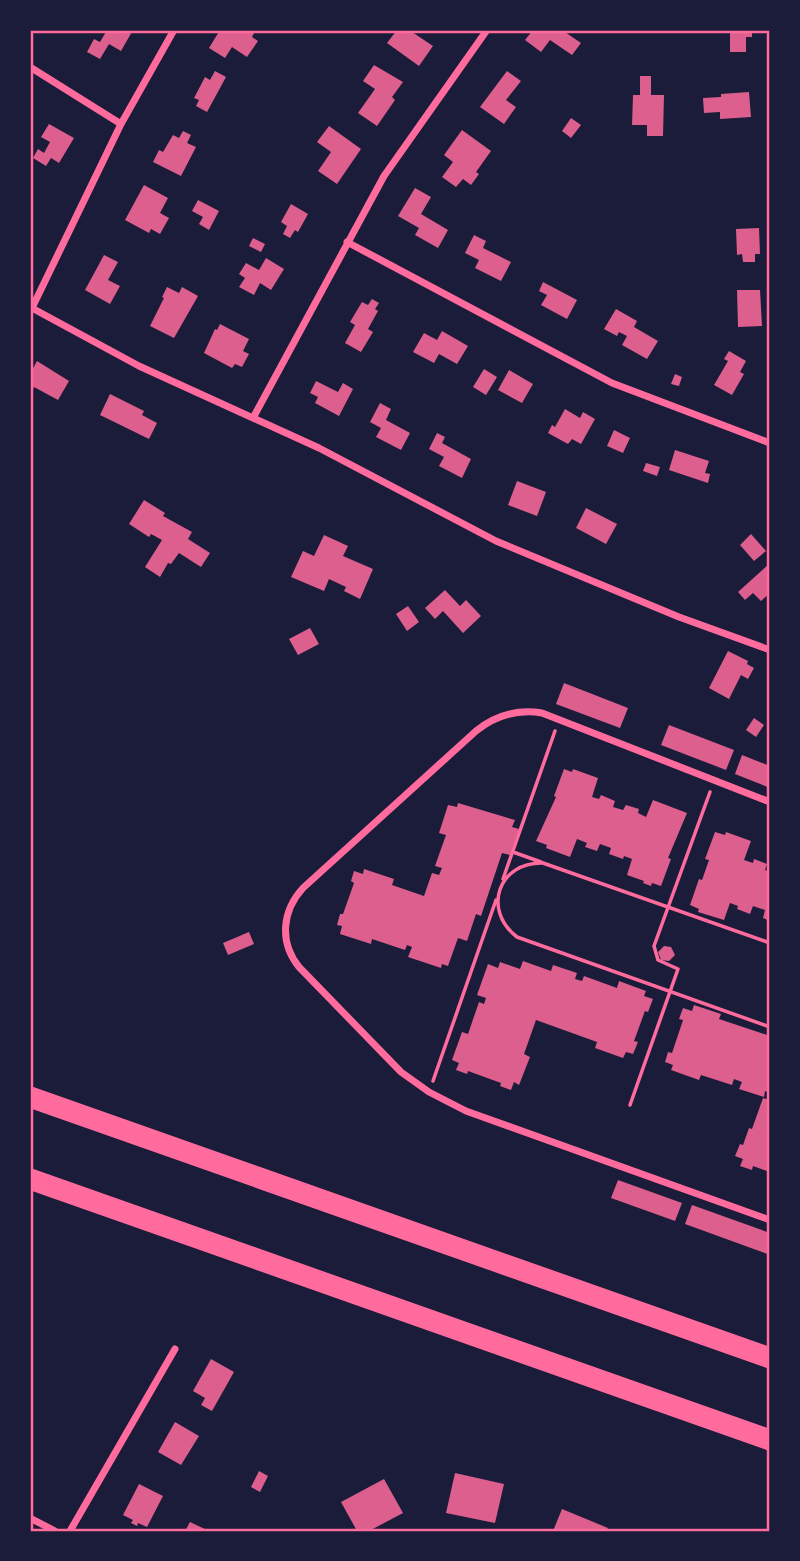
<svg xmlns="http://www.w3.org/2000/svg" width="800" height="1561" font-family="'IBM Plex Serif',serif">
  <rect width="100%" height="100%" fill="#1b1b3a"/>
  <path fill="#dd5f8e" d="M107,30H133L121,51L109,44L100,59L87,52L94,39L100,42Z
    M220,30H248L254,33L252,37L258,41L247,57L232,47L225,58L209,48Z
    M397,30H409L433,46L419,66L387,43Z
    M533,30H562L581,43L572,55L550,40L541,52L525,40Z
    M730,30H752V37H746V52H730Z
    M374,65L403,82L392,97L395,100L377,126L358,113L375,89L363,81Z
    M215,71L226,77L207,112L196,106L199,100L194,98L205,77L210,80Z
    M507,71L521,81L506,100L516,107L504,124L480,107Z
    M640,76H651V95H664L663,136H647V125H632L633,95H640Z
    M749,92L751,117L720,119V112L704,113L703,98L721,97V94Z
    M571,118L581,125L571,138L562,131Z
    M49,124L74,138L59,163L51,158L46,166L33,158L38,149L44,153L50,142L41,137Z
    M329,126L361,149L337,184L318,171L331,152L317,142Z
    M462,130L491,151L476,172L479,174L471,185L463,179L456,187L442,177L453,162L444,155Z
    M183,131L191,135L187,143L196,147L181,176L153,162L159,150L163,152L173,135L179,138Z
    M144,185L168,198L160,213L169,218L160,234L151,229L149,233L125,220Z
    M415,188L431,197L421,214L448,230L438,248L415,235L419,228L398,216Z
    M198,200L219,211L209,230L199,224L203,217L192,211Z
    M291,204L308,214L298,232L295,230L290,238L283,234L287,226L281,222Z
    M759,228L760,254H755V262H743L742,254L737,255L736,229Z
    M474,235L486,241L483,248L511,262L501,281L475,268L479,260L465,253Z
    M253,238L265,244L261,252L249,246Z
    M104,255L118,262L108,280L120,286L110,304L85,290Z
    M266,258L284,269L271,290L260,283L254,295L239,287L245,278L239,274L246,263L259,270Z
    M543,282L577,300L567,319L541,305L547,295L539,291Z
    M167,287L179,293L182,287L198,296L174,338L150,326L164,298L162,297Z
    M737,290H760L762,326L738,327Z
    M372,299L379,303L375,309L378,311L368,329L373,332L361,352L345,343L355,325L350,322L362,302L368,305Z
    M616,309L637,321L634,327L658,341L647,359L622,345L627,336L619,332L617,336L604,329Z
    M220,324L249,339L243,351L249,354L242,367L235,364L232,368L204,353L215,329L217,330Z
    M442,331L468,346L457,364L439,354L434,363L413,352L424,333L437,340Z
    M729,351L746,361L740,372L744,374L732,395L714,385L728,361L724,359Z
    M37,361L69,381L58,400L34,387L30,395V374Z
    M484,369L497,377L486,395L473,387Z
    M509,370L533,384L522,403L498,390Z
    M675,374L682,377L679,386L671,384Z
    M316,381L338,392L343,383L353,389L339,416L315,403L318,397L310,393Z
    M110,394L144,411L142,415L157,423L149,439L100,415Z
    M380,403L391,409L386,420L410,433L401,450L376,437L381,428L370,422Z
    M565,409L580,418L583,412L595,419L581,444L572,439L568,444L548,433L552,425L555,427Z
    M614,430L630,438L623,453L607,446Z
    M437,433L445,437L442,443L471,459L462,478L439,466L444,457L429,449Z
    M675,450L709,461L705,473L710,474L708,483L669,470Z
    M646,463L660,467L657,476L643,471Z
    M517,481L546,492L537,516L508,505Z
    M144,500L165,513L163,516L192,532L188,539L210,553L201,567L179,553L171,564L168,563L160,577L145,567L162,540L151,534L149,537L129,524Z
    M586,508L617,524L606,544L576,528Z
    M751,534L766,551L754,561L740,545Z
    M324,535L348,546L343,556L373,569L360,599L344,591L346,587L329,579L324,591L291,577L303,551L314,556Z
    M770,563V593L761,601L753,593L745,600L738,592Z
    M445,590L460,606L466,600L481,616L463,633L443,611L435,619L425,608Z
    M408,606L419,622L407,631L396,614Z
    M310,628L319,644L298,655L289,639Z
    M728,651L748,661L747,664L754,668L748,679L741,675L729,699L709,688Z
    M564,683L628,708L620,728L556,704Z
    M754,718L764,725L756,737L746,730Z
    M669,725L734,750L726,770L661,745Z
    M742,755L770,766V788L735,774Z
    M564,769L572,772L573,769L598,778L592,797L599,799L601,795L615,801L613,807L623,810L626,805L639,809L638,813L646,817L653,800L687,813L668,858L671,859L661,886L652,883L651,886L643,883L644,881L627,875L632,859L624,856L623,859L609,854L611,848L600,844L597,851L585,847L587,843L577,839L570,857L546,848L547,845L536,841L556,797L554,796Z
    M458,803L515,820L512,827L519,829L510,855L502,853L481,916L476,914L467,941L458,938L448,966L442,964L441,968L408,957L412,947L407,945L405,950L372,939L371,944L340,934L342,926L337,925L340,914H343L354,883L351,881L354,871L363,874L364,869L394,879L392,885L424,896L432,873L439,875L442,868L435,866L446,835L439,833L448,805L457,807Z
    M715,832L725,835L726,832L751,841L744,860L753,863L754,859L767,864L765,870L770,872V921L763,918L765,910L753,906L750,914L737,909L738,906L730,903L724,920L698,912L699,909L690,905L699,879L702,880L709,860L705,859Z
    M249,932L254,944L228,955L223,943Z
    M664,946L671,947L675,955L669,961L661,960L658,952Z
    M523,961L551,971L553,965L577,973L575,979L582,981L584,976L617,988L619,981L646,991L644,996L653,999L648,1012L645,1011L634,1041L638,1042L633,1054L626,1052L623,1058L595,1048L597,1042L536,1020L524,1054L530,1057L519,1085L514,1082L511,1090L500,1086L501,1083L468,1071L467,1074L456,1070L459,1063L452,1060L462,1032L468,1034L479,1002L484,1004L486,998L477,995L488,964L498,968L500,962L520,969Z
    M694,1005L721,1014L719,1019L770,1036V1093L765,1091L764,1097L739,1089L742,1082L734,1079L732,1085L701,1075L699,1080L671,1070L673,1065L665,1062L668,1052L672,1053L683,1020L679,1019L683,1008L692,1011Z
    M763,1098L770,1100V1172L753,1166L752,1170L740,1166L743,1159L735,1156L740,1144L743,1145L749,1128L752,1129Z
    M618,1180L682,1203L675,1221L611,1198Z
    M692,1205L770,1233V1255L685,1224Z
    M211,1359L234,1372L212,1411L201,1405L205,1398L193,1391Z
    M175,1422L199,1436L181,1465L158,1452Z
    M259,1471L268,1476L260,1492L251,1487Z
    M455,1473L504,1484L495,1523L446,1513Z
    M384,1479L403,1513L369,1531H357L341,1502Z
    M139,1484L163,1496L147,1527L138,1523L137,1526L131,1523L133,1520L123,1515Z
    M562,1509L608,1528L606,1531H553Z
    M190,1522L209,1531H185Z"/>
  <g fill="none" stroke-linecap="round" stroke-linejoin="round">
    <path stroke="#ff6b9d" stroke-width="3.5" d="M513,852L541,862
      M503,879L555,731
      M770,943L543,863C498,862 482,910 517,937L770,1027
      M433,1081L496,900
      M630,1105L678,969L658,960L654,946L710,792"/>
    <path stroke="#ff6b9d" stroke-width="7" d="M30,67L121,124
      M347,242L612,383L770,443
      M30,307L139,366L319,448L496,541L679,617L770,650
      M32,308L121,124L174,30
      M253,418L384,176L487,30
      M770,802L542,713C517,709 496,715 476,731L303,888C282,911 279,942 299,967L401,1072L429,1092L466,1111L770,1220
      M30,1518L55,1531
      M70,1531L175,1349"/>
    <path stroke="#ff6b9d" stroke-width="21" d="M30,1097L770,1358
      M30,1179L770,1440"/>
  </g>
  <rect width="800" height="1561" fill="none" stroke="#1b1b3a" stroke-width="63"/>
  <rect x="32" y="32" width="736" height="1498" fill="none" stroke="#ff6b9d" stroke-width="2.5"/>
</svg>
